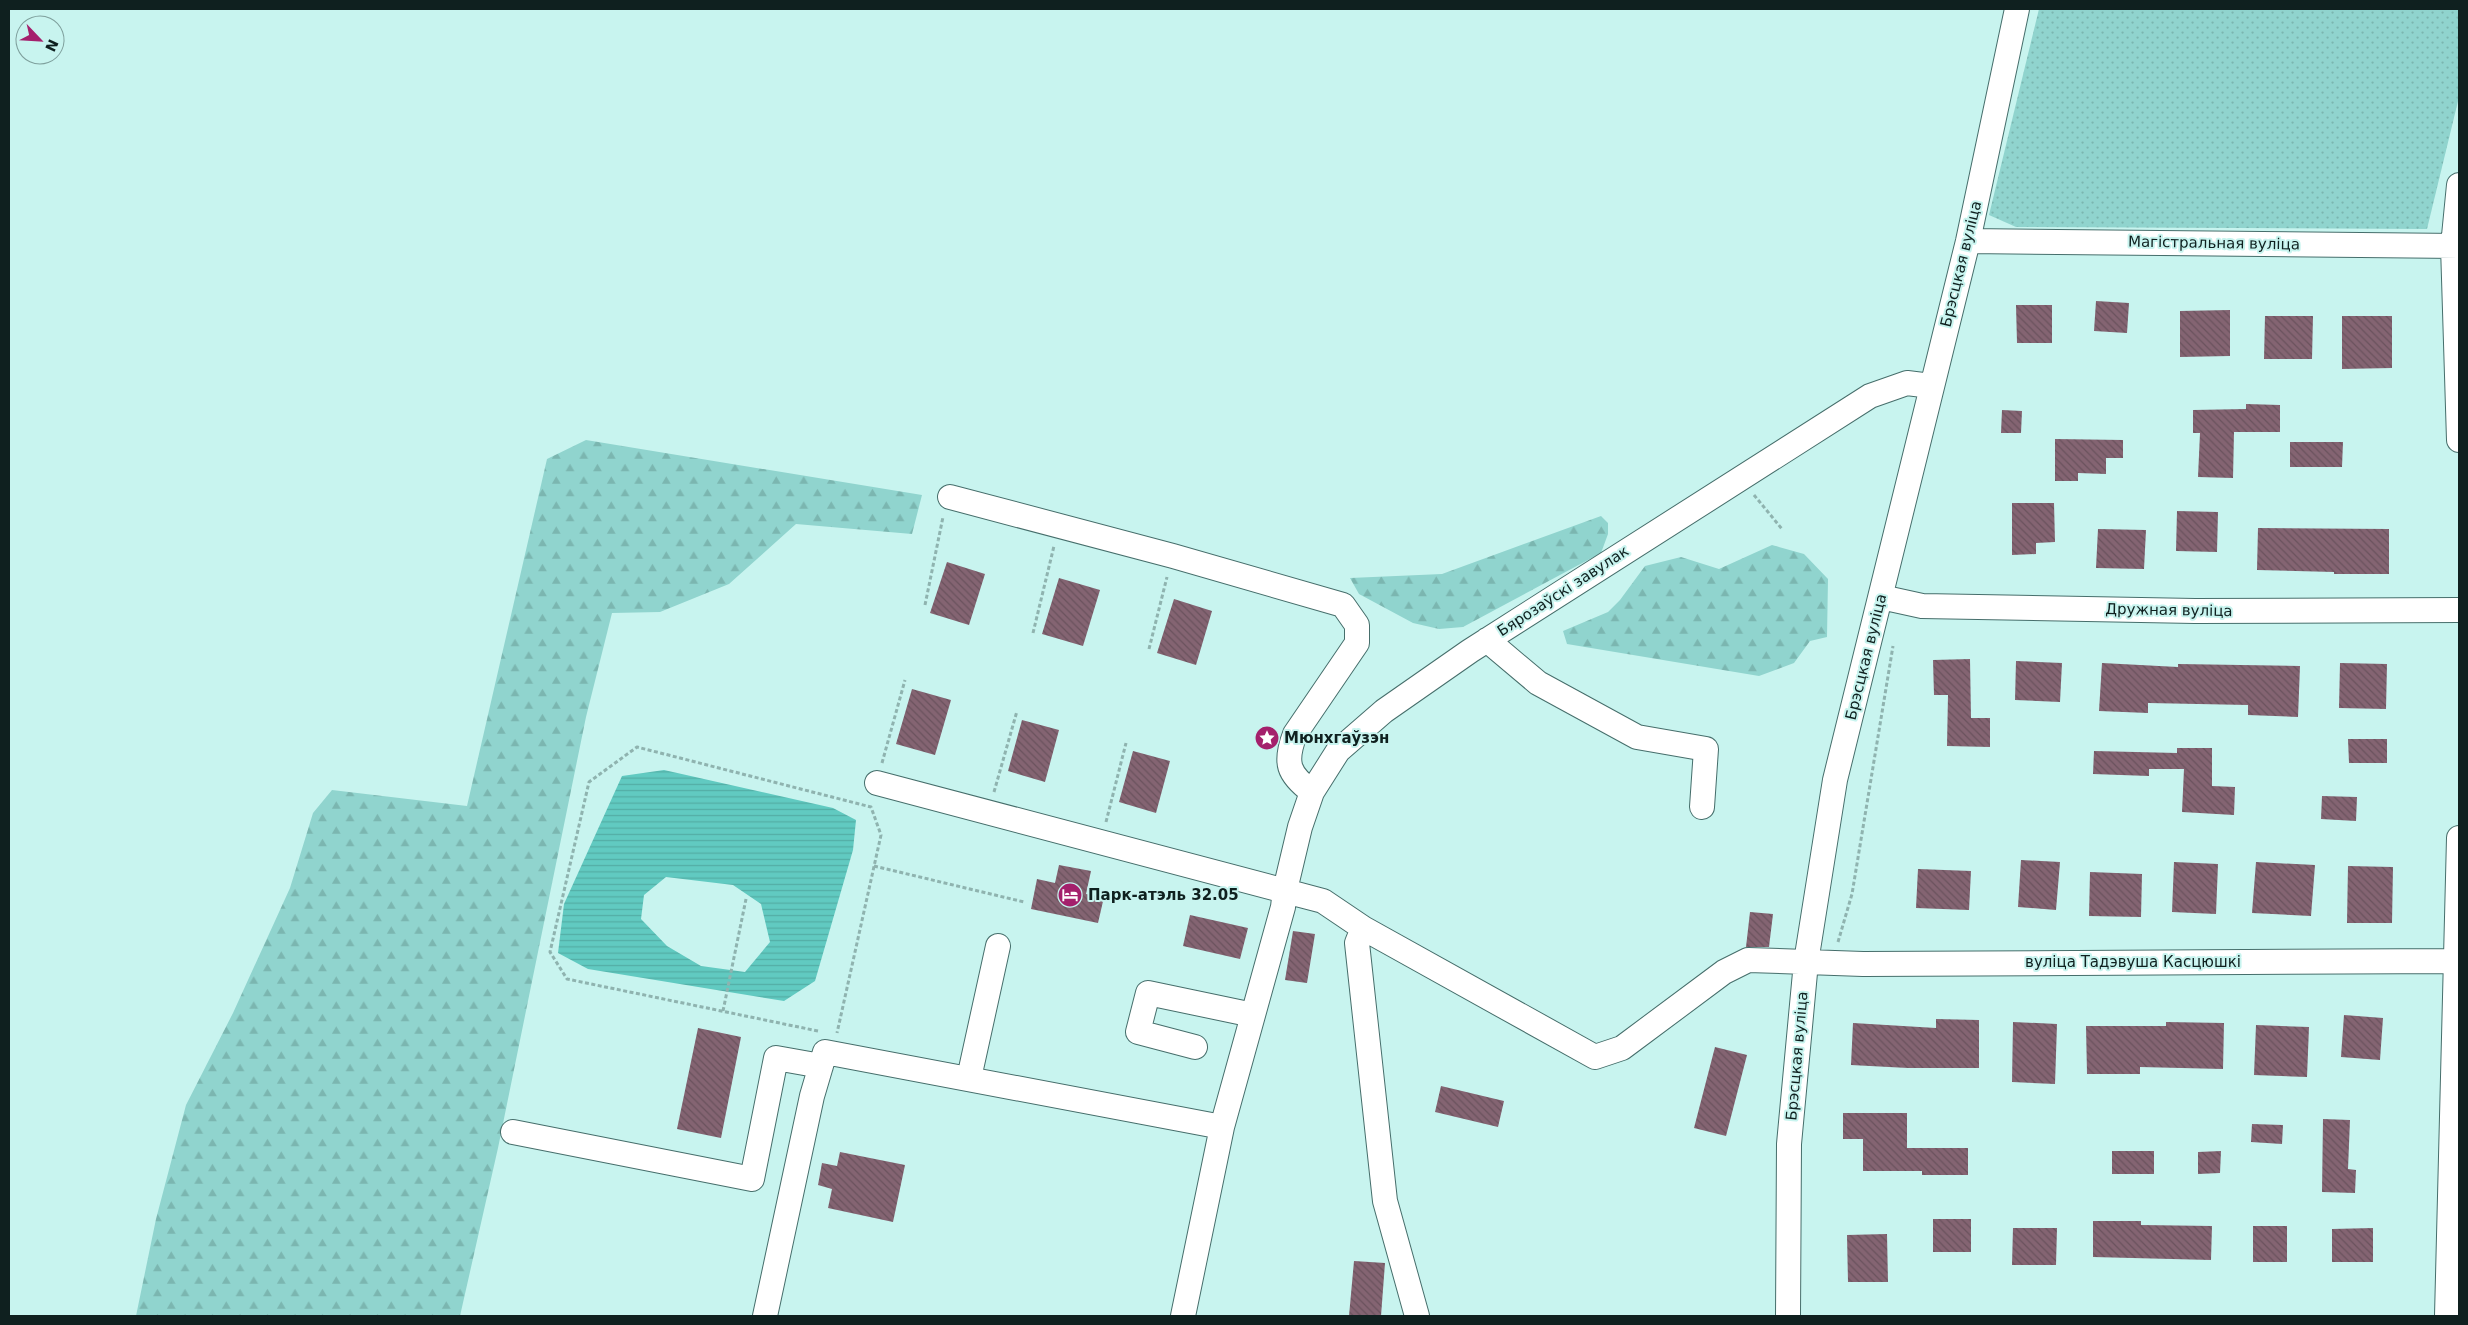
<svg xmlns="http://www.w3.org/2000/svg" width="2468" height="1325" font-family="'DejaVu Sans',sans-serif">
  <defs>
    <pattern id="grass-dots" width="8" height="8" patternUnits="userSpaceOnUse" patternTransform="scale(1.25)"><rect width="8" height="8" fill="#90d4ce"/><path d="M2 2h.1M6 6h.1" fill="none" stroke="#7bb6b0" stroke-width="1.8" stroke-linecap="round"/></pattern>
    <pattern id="forest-firs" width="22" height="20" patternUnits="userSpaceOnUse" patternTransform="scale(1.25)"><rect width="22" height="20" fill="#90d4ce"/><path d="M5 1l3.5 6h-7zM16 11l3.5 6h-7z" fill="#7bb6b0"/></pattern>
    <pattern id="water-rules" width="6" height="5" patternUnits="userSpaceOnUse" patternTransform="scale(1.25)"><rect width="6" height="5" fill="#61cac1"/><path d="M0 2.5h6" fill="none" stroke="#53ada5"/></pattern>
    <pattern id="building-back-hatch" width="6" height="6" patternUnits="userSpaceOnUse" patternTransform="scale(1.25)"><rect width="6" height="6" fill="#846472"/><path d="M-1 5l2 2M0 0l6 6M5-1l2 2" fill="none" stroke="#6a525d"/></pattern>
  </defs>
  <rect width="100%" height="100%" fill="#c8f4ef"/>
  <path fill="url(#grass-dots)" d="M2039,9H2459V97L2427,229L2016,227L1989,215Z"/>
  <path fill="url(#forest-firs)" d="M586,440L922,495L912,534L796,524L729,584L660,612L612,613L586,717L498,1148L460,1316H136L156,1219L186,1105L233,1013L290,888L313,813L332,790L467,806L547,459Z
    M1601,516L1608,523V534L1601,553L1463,627L1439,629L1413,623L1359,594L1350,578L1442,574Z
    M1772,545L1804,554L1828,579L1827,637L1810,641L1794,663L1759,676L1567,644L1563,631L1608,612L1620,600L1645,566L1681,557L1719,569Z"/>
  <path fill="url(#water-rules)" fill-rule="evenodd" d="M664,770L833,808L856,820L853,850L815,981L784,1001L588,969L558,953L564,904L622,776ZM666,877L733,885L761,904L770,942L745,972L701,966L667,946L641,919L644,895Z"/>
  <path fill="url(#building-back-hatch)" d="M2096,301L2129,303L2127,333L2094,331Z
    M2016,305H2052V343H2017Z
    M2230,310V356L2180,357V311Z
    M2265,316H2313L2312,359H2264Z
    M2342,316H2392V368L2342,369Z
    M2246,404L2280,405V432H2234L2233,478L2198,477L2200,433H2193V410L2246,409Z
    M2002,410L2022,411L2021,433H2001Z
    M2055,439L2123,440V458H2106V474L2078,473V481H2055Z
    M2290,442H2343L2342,467H2290Z
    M2012,503H2054L2055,542L2036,543V554L2012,555Z
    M2177,511L2218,512L2217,552L2176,551Z
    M2258,528L2389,529V574H2334V572L2257,570Z
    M2098,529L2146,530L2144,569L2096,568Z
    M947,562L985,574L969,625L930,613Z
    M1059,578L1100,590L1083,646L1042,634Z
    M1174,599L1212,611L1196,665L1157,653Z
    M1970,659L1971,718H1990V747L1947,746L1948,695H1934L1933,660Z
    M2016,661L2062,663L2060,702L2015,700Z
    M2102,663L2178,667V664L2300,666L2298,717L2248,715V705L2148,703V713L2099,711Z
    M2340,663L2387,664L2386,709L2339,708Z
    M912,689L951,700L935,755L896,744Z
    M1022,720L1059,730L1045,782L1008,771Z
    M2348,739H2387V763H2349Z
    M2177,748H2212V786L2235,787L2234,815L2182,812L2184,769H2149V776L2093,774L2094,751L2177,753Z
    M1133,751L1170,761L1156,813L1119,802Z
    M2322,796L2357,797L2356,821L2321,819Z
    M2021,860L2060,862L2056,910L2018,907Z
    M2174,862L2218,864L2216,914L2172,912Z
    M2256,862L2315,865L2311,916L2252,913Z
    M1059,865L1091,871L1086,894L1104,897L1098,923L1031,909L1037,879L1055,883Z
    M2348,866L2393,867L2392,923H2347Z
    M1918,869L1971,871L1969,910L1916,908Z
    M2090,872L2142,874L2141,917L2089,916Z
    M1750,912L1773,914L1769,947H1746Z
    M1190,915L1248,928L1240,959L1183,946Z
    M1293,931L1315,934L1307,983L1285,980Z
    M2344,1015L2383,1018L2380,1060L2341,1057Z
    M1936,1019L1979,1020V1068H1908L1851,1065L1853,1023L1936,1028Z
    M2013,1022L2057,1024L2055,1084L2012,1082Z
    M2166,1022L2224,1023L2223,1069L2140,1067V1074H2087L2086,1026H2166Z
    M2256,1025L2309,1027L2307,1077L2254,1075Z
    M698,1028L741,1037L721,1138L677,1129Z
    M1715,1047L1747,1055L1726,1136L1694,1128Z
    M1441,1086L1504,1101L1498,1127L1435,1112Z
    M1843,1113H1907V1148H1968V1175H1922V1171H1863V1139H1843Z
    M2323,1119L2350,1120L2348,1169L2356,1170L2355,1193L2322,1192Z
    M2252,1124L2283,1125L2282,1144L2251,1142Z
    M2112,1151H2154V1174H2112Z
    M2221,1151L2220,1173L2198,1174V1152Z
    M840,1152L905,1165L893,1222L828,1208L832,1189L818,1185L822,1163L837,1166Z
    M1933,1219H1971V1252H1933Z
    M2093,1221H2141V1225L2212,1226L2211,1260L2093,1257Z
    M2253,1226H2287V1262H2253Z
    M2013,1228H2057L2056,1265H2012Z
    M2373,1228V1262H2332V1229Z
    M1887,1234L1888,1282H1848L1847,1235Z
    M1354,1261L1385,1263L1381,1316H1349Z"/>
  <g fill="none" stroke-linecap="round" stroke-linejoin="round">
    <defs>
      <path id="minor" d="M2459,185L2453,246L2459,440
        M1968,241L2459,246
        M950,497L1173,556L1343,605L1357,625V643L1295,734C1284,763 1288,774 1312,792
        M1881,597L1922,606L2195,611L2459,610
        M1487,640L1538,683L1637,737L1706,749L1702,807
        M877,783L1323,901L1363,928L1357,943L1385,1201L1417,1316
        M1363,928L1595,1057L1622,1048L1724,972L1748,960L1863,964L2459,961
        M1195,1047L1138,1032L1148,993L1253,1015
        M969,1078L998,946
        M513,1132L752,1179L776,1058L821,1066
        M765,1316L812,1096L825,1052L1222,1127
        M1183,1316L1222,1127L1283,907L1285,890L1300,827L1312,792L1338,751L1384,711L1470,651L1870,396L1907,383L1931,386
        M1788,1316L1789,1144L1806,962L1835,780L1968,241L2017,9
        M2447,1316L2459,838"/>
    </defs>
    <use href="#minor" stroke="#466e6b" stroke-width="26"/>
    <path stroke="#8fb3af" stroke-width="3" stroke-dasharray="4 2.5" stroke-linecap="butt" d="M1754,495L1782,529
      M925,605L943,517
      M1033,633L1054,546
      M1149,649L1167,577
      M882,763L905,680
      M994,792L1017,711
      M1106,822L1126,743
      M874,866L1024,902
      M1838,942L1852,894L1893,646
      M723,1011L746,899
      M818,1031L567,979L550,952L589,782L637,747L871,807L881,835L837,1033"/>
    <use href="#minor" stroke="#fff" stroke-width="24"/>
  </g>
  <defs>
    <symbol id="sight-disc" viewBox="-11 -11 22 22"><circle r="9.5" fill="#a4206c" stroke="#c8f4ef"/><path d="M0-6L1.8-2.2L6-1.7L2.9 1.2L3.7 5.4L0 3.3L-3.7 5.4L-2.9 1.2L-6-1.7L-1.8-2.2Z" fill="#fff"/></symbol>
    <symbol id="hotel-disc" viewBox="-11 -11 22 22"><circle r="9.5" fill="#a4206c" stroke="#c8f4ef"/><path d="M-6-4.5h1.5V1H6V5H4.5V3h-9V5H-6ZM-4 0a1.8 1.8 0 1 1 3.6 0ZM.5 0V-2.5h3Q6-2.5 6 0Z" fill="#fff"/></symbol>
  </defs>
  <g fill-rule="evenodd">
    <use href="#sight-disc" x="1253" y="724" width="28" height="28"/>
    <use href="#hotel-disc" x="1056" y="881" width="28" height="28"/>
  </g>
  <g text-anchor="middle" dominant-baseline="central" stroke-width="4" stroke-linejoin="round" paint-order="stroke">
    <g font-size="15" fill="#0f201f" stroke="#c8f4ef">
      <text transform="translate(2214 243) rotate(1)">Магістральная вуліца</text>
      <text transform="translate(1961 264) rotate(-76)">Брэсцкая вуліца</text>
      <text transform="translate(1563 591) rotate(-33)">Бярозаўскі завулак</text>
      <text transform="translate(2169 610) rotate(1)">Дружная вуліца</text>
      <text transform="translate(1866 657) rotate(-76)">Брэсцкая вуліца</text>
      <text x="2133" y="962">вуліца Тадэвуша Касцюшкі</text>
      <text transform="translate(1797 1056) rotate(-85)">Брэсцкая вуліца</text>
    </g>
    <g font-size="15" font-weight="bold" fill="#0f201f" stroke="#c8f4ef" text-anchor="start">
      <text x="1284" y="738">Мюнхгаўзэн</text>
      <text x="1088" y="895">Парк-атэль 32.05</text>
    </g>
  </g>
  <rect width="2468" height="1325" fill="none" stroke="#0f201f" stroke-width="20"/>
  <g transform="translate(40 40) rotate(115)"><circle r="24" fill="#c8f4ef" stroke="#7e9f9c"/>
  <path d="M0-4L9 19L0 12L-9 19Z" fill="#a4206c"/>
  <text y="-8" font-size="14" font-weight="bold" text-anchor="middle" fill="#0f201f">N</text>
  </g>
</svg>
